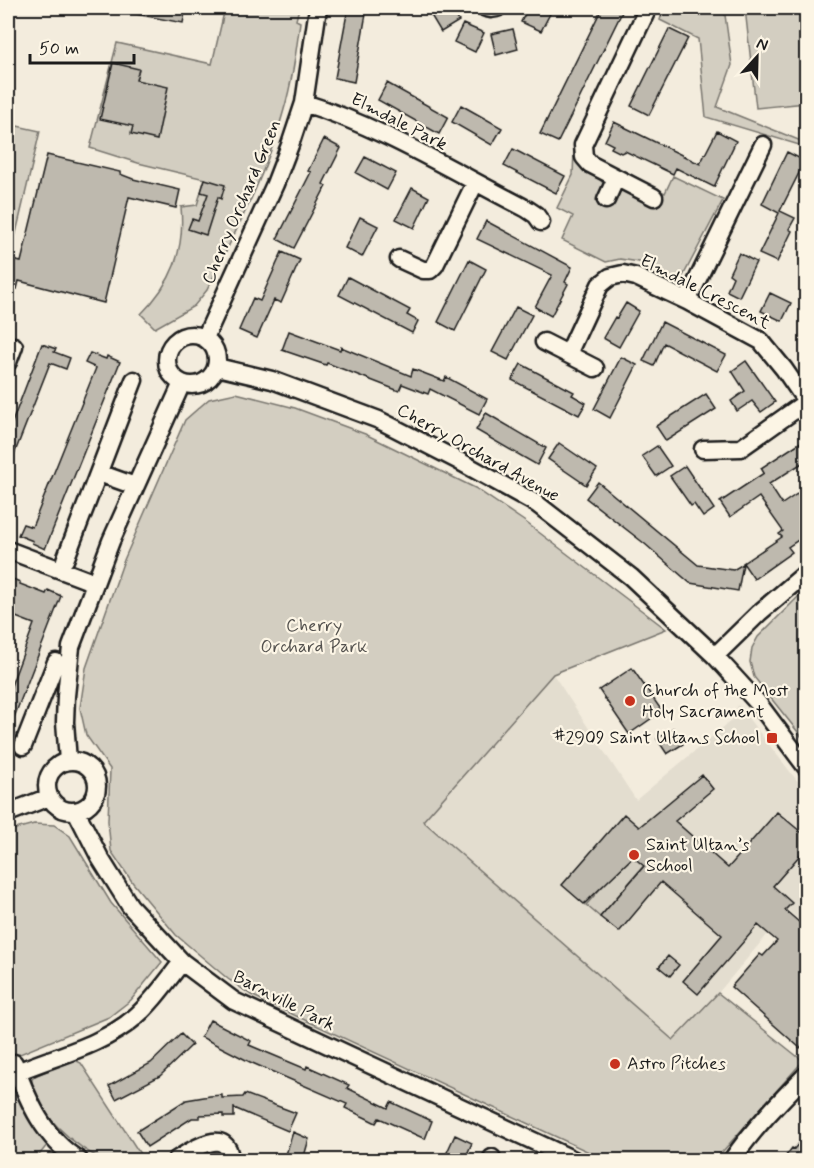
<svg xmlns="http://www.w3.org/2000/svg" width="814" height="1168" font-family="Mynerve,sans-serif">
  <rect width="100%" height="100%" fill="#f3ecdd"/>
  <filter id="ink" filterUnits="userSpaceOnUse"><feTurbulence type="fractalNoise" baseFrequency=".0167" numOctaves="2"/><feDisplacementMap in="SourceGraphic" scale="12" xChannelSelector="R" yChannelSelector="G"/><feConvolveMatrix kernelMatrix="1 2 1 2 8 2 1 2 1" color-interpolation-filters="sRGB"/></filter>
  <g filter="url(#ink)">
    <path fill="#e3ddcf" d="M553,674L636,800L732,720L738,705L806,792V927L788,910L718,993L673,1041L423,821Z"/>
    <path fill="#d3cec1" stroke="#78756e" stroke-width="1.5" d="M225,8H299L296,20L300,22C296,53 292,83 283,113C266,175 235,232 207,290L194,306L155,328L141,314C172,283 185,251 181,207L197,205L205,179L138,163L90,148L117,43L212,64Z
      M664,8H724L732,65L717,107L806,143V147L706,117L698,39L660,20Z
      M745,8H806V103L756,108Z
      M8,124L40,131L12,250L8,249Z
      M574,150L603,183V190L598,202L607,206C610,203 612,197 615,194C624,184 645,199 655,204L661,191L665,193L673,176L723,200L681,280L677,282L672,280L639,262L620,259L606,262L562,240L573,216L557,208L573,175Z
      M236,393L295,408L365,434L475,488L524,521L666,629L553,674L423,821L673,1040L718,993L803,1061L715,1160H606L251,995L228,979L176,935L133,883L111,851L108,821L110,769L86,735L80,708L86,668L124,560L185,420L209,399Z
      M806,589V742L754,677L750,662L752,648L758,637Z
      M34,824L54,825L70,836L111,903L162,962L131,1000L109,1017L8,1059V831Z
      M643,840L646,863L600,917L586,905Z
      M73,1059L81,1063L144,1160C132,1160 117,1163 106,1160C80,1153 29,1107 32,1079L37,1075Z
      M8,1066L24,1109L48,1144L35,1160H8Z"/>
    <path fill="#beb9ae" stroke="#1c1c1c" stroke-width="1.5" d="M131,8H186L183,23L130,13Z
      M348,8H367L354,82L335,78Z
      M436,8H451L459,21L441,32L429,12Z
      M528,8H553L541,31L521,22Z
      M602,8H624L558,142L540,134Z
      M463,24L484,33L475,52L454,42Z
      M513,29L518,49L496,55L491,34Z
      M669,29L688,38L649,115L631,106Z
      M113,63L139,69L136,80L168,87L157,140L131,134L133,126L100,119Z
      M387,83L448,117L439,134L378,100Z
      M461,105L502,128L492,145L452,122Z
      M614,122L700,164L717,131L736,141L714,187L676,168L673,174L625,151L621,153L611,148L613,145L605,141Z
      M324,139L341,148L323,184L326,186L294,248L277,239L311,172L308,171Z
      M513,149L565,176L556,193L504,166Z
      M787,152L805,161L780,211L795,218L789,229L792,231L777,262L759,254L779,213L762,204Z
      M47,155L120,172V174L133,179L180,190L176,208L129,197L104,303L19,281L17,289L8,287V259L21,262Z
      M365,157L396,173L387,190L356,173Z
      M205,179L225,185L221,199L218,197L206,235L188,229L192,219L198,221L208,194L201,192Z
      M412,188L429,197L414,228L396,219Z
      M360,217L378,226L362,257L345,248Z
      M486,221L572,267L565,282L568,284L551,316L535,307L552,275L477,239Z
      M282,252L300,260L281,303L274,300L257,338L239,330L253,298L260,301Z
      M739,253L756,262L739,297L727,291L733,277L729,274Z
      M469,260L486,269L455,331L438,322Z
      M348,277L410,310L407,315L418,321L412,333L339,295Z
      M770,293L791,303L782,321L761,311Z
      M626,303L639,311L619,347L603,338L615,317L617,318Z
      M516,307L532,315L508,360L492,352Z
      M662,322L726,355L717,371L664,343L654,366L643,361Z
      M289,331L340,350L341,347L411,376L413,369L444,381L446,377L487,399L479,414L430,389L428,394L402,384L399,391L327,363L326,365L282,350Z
      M42,344L56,349L54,352L70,358L66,369L50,363L8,470V433Z
      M90,353L106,359L107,356L120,362L45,549L32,543L33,541L18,535L23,524L32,527L96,368L85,363Z
      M621,357L637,365L610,418L594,409Z
      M746,361L775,402L761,412L752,401L737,411L731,401L745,391L732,371Z
      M521,364L574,392L572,395L586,403L579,415L512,380Z
      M706,394L716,409L666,441L656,426Z
      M486,413L546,448L537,465L476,430Z
      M807,438V460L769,484L782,504L797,494L807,508V534L788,547L792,552L754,579L743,563L782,537L779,534L783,531L759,497L730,517L720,502L764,473L761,468Z
      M559,443L597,469L586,485L548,459Z
      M657,446L671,466L656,476L642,456Z
      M685,466L714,509L703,517L694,504L691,506L670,476Z
      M598,482L698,565L733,570L743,564L738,591L690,583L645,544L586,498Z
      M8,577L20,582V584L46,594L48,590L61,596L8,733V694L34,624L8,614Z
      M632,668L662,711L629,734L599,690Z
      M673,728L683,744L667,754L657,739Z
      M702,775L713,789L675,821L728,868L777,812L807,837V847L773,886L792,903L785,910L807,929V1040L800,1048L731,987L760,954L763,956L777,941L758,925L698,994L683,981L722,935L661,882L619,932L600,917L644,866L633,857L584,904L562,885L624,814L639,827Z
      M668,956L679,965L670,976L659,967Z
      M210,1020L251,1041L249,1045L306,1069L307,1066L349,1085L347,1088L388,1108L391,1102L432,1121L425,1139L379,1118L376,1123L366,1118L345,1108L347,1104L250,1062L201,1037Z
      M181,1034L192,1045L160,1076L116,1099L109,1086L151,1063Z
      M245,1094L296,1113L288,1131L234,1108V1117H223V1114L200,1115V1118H192L147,1147L137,1131L186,1100L210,1096L222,1095V1098L243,1097Z
      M293,1132L309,1139L305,1153L301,1161H284Z
      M807,1134V1161H782L792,1148L794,1149Z
      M455,1135L472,1143L464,1161H443Z"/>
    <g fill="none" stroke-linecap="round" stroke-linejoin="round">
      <defs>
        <path id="minor" d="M486,8L491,9L497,8
          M648,8L583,145L584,157L590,164L654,197
          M304,103C382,127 454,172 527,209L536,215L541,222
          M606,200L616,178
          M399,259L423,270H430L435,265L475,183
          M687,301L763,145
          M167 360a25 25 0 1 1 50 0a25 25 0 1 1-50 0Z
          M205,338L275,184L290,145L304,103L318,8
          M544,342L595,368
          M568,354L600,285L610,277L623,274L636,277L687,301L761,341L784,369L806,401
          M8,362L14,346
          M217,367L272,380L379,420L459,461L537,504L631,577L715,656L758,703L806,767
          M703,449L741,448L806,402
          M99,473L135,486
          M8,550L95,583
          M65,560L134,380
          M715,656L759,613L806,573
          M23,746L56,662
          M47 786a25 25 0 1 1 50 0a25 25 0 1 1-50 0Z
          M68,761L65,722L66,696L71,647L111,541L182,383
          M76,811L100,858L130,906L182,962L234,1001L574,1160
          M8,813L49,797
          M14,1063C28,1101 44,1139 79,1160
          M17,1072C55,1056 103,1045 134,1018C152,1003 167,981 182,962
          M176,1160C190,1151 229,1124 230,1160
          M491,1160L492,1158
          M732,1160C753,1129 779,1102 806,1075"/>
      </defs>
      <use href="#minor" stroke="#1c1c1c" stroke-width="21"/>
      <use href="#minor" stroke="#fcf5e5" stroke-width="16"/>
    </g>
  </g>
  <g fill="#c8321e" stroke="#fcf5e5" stroke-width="2">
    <circle cx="630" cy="701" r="6"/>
    <rect x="766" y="732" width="12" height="12" rx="3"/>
    <circle cx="634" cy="855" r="6"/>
    <circle cx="615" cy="1064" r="6"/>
  </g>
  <g text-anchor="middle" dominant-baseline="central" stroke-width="4.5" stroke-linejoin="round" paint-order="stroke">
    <g font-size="18" fill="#1c1c1c" stroke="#fcf5e5">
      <text transform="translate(399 122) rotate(27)">Elmdale Park</text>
      <text transform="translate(242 202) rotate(-67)">Cherry Orchard Green</text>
      <text transform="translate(705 292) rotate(27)">Elmdale Crescent</text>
      <text transform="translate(478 453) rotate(29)">Cherry Orchard Avenue</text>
      <text transform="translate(284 1001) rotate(27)">Barnville Park</text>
    </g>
    <g font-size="18" fill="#53514e" stroke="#fcf5e5">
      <text x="314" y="626">Cherry<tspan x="314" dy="21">Orchard Park</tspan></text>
    </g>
    <g font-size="18" fill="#1c1c1c" stroke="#fcf5e5" text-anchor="start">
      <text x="642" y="691">Church of the Most<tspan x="642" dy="21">Holy Sacrament</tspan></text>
      <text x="760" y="738" text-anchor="end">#2909 Saint Ultans School</text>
      <text x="646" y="845">Saint Ultan’s<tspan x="646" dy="21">School</tspan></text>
      <text x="627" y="1064">Astro Pitches</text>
    </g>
  </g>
  <rect width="814" height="1168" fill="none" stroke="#fcf5e5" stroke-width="30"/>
  <rect x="15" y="15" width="784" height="1138" fill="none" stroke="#1c1c1c" stroke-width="2" filter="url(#ink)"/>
  <g transform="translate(757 57) rotate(22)" stroke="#fcf5e5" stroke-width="4.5" paint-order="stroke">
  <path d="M0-4.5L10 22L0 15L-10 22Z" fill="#1c1c1c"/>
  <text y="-9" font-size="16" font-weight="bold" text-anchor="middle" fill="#1c1c1c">N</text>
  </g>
  <path d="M30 54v9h104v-9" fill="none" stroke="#1c1c1c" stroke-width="3"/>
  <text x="39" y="54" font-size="18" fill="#1c1c1c" stroke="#fcf5e5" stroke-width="4.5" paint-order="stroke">50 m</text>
</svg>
